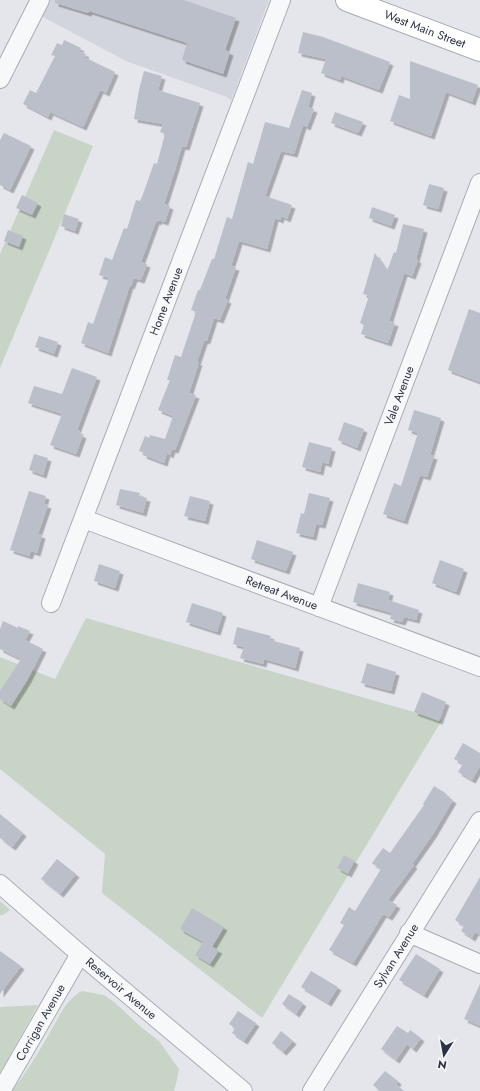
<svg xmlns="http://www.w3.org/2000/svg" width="480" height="1091" font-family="Jost,sans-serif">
  <defs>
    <filter id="shadow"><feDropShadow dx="3.5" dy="3.5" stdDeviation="0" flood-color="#0004"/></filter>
  </defs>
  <rect width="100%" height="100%" fill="#e4e6ec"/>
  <path fill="#d2d5dd" d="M50,0H269L231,101L227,97L126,61L41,16Z"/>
  <path fill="#c8d5c6" d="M54,130L93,146L0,368V254Z
    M86,618L442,720L262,1018L102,893L105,854L0,769V657L55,679Z
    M0,901L10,910L3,915H0Z
    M82,991L104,995L114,1002L141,1027L159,1041L179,1069L177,1080L174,1091H12C26,1073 38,1053 49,1034C60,1017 63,1002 82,991Z
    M38,1005L0,1073V1007Z"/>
  <path fill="#bbbfc9" filter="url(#shadow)" d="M55,0H184L236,18L225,50L230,52L223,74L182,60L187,43L89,11L88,13L55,3Z
    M303,32L323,37L390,62L379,90L341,76L340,80L321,73L326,59L298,53Z
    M64,40L81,48L79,51L86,54L84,57L115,72L106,93L100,90L83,127L50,112L48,117L23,104L30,90L36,93L55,56L51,55L57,43L62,45Z
    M410,61L478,85L472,102L446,92L431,136L390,121L399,95L410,99Z
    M144,71L162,76L158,90L200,103L186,147L182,146L175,170L164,204L170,206L165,222L158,220V222L156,221L141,262L147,264L141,280L134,278L131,286L130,285L108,353L81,343L88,322L93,324L109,278L99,275L105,257L112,260L124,228L127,229L136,200L140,201L142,197L154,163L157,164L165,134L160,132L163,124L134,119L139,90Z
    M302,90L312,93L308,107L314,109L307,127L303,125L294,154L281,151L265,196L292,205L287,219L281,216L280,220L275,218L267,249L239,241L231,266L236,267L225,299L228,300L220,320L214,318L207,340L204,341L197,362H199L189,393L196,395L175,450L172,449L170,455L167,453L164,463L143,455L144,453L139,451L145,436L149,438L150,435L165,439L173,416L158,410L170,380H167L175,355L181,357L196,312L191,310L198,290H200L212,259H214L227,217L232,219L248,162L253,164L265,122L289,128Z
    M335,112L363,122L358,133L331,123Z
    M4,133L31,146L10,190L0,185V140Z
    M429,184L444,188L438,209L423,205Z
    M22,195L38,203L32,215L16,208Z
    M372,207L395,215L391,226L369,218Z
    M64,214L79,219L75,231L61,226Z
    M403,224L424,229L416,259L418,260L412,276L404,273L389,321L395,323L388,343L361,334L364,325L360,323L369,296L363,294L375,253L387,271L394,252L396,253Z
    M8,230L23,236L19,247L4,241Z
    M469,309L480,313V382L448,370Z
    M39,336L58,342L54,354L35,347Z
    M72,368L97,377L77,430L80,431L79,433L83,435L76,454L50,445L62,414L28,403L34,386L62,394Z
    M414,410L441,418L430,455L434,456L427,477L420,475L404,521L383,514L394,483L401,486L418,433L408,430Z
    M344,422L364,429L357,448L338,440Z
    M309,442L332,448L328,464L322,462L320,472L302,467Z
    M34,454L48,458L43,475L29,470Z
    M120,489L140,493L139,496L147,498L143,513L116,505Z
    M29,491L46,496L44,504L48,505L38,534L42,535L37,553L31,551L29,556L10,550Z
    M309,493L330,498L322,525L316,524L313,537L296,533L301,513L304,514Z
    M190,496L210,501L205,521L184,516Z
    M257,540L293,552L286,571L251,559Z
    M440,560L464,569L456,592L432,583Z
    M99,564L120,571L115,588L94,581Z
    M358,583L390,592L388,600L419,610L416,620L404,617L402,622L390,619L392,613L353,602Z
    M192,603L223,613L217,632L186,622Z
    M3,621L18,628V626L30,631L25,640L43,649L28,679L11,706L0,699V691L21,659L0,649V629Z
    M237,627L271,636L270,640L300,648L295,668L264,659L263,664L240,658L244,647L233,644Z
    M367,663L396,672L391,691L361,683Z
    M422,692L446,702L439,721L414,712Z
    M463,743L480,753V766L472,780L458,772L463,764L454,759Z
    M434,786L447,794L445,795L453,800L433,834L412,864L414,865L388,900L397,905L389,917L383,914L353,963L329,950L344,925L340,923L349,907L355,911L381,869L372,863L383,848L390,853L424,805L423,804Z
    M0,814L23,833L12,847L0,838Z
    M344,855L355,861L348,874L337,868Z
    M57,859L76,874L60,894L41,879Z
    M480,877V935L475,932L472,938L461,931L464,926L455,920Z
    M192,908L224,927L212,947L219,950L210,964L195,955L203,942L180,929Z
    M0,951L21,966L0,994Z
    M416,954L440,969L424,995L399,980Z
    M311,971L338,987L328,1003L301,987Z
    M480,984V1026L464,1019Z
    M289,994L303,1003L296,1014L282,1004Z
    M238,1011L256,1023L244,1041L232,1033L235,1028L229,1024Z
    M397,1026L408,1033L410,1030L421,1038L413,1049L407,1044L396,1060L381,1049Z
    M281,1031L293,1041L283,1052L272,1043Z
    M385,1071L398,1081L396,1084L404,1091H380L373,1085Z"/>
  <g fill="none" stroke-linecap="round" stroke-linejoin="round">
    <defs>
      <g id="street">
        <path d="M0,79L40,0"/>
        <path id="s1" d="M84,519L480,667"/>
        <path id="s2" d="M51,603L281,0"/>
        <path id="s3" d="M319,607L480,183"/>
        <path id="s4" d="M0,884L80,954L243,1091"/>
        <path d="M409,933L480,964"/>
        <path id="s5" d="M1,1091L80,954"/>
        <path id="s6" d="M312,1091L480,821"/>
      </g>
      <g id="secondary">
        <path id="s7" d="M347,0L480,50"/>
      </g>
    </defs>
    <use href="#street" stroke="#a9acb6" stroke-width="20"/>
    <use href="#secondary" stroke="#a9acb6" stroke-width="24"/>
    <use href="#street" stroke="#f7f8fa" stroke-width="18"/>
    <use href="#secondary" stroke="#fff" stroke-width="22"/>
  </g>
  <g text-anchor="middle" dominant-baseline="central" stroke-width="3" stroke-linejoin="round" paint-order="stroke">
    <g font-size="12" fill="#2c3244" stroke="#f4f6f9">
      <text stroke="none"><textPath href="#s7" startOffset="83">West Main Street</textPath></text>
      <text stroke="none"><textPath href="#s2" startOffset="323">Home Avenue</textPath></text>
      <text stroke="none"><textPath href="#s3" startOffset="226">Vale Avenue</textPath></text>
      <text stroke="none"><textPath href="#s1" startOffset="211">Retreat Avenue</textPath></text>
      <text stroke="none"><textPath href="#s6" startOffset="159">Sylvan Avenue</textPath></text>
      <text stroke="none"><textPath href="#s4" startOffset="160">Reservoir Avenue</textPath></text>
      <text stroke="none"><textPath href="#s5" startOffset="79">Corrigan Avenue</textPath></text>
    </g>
  </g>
  <g transform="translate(444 1055) rotate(191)" stroke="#f4f6f9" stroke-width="3" paint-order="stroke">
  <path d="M0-3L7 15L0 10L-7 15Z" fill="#2c3244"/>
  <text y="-6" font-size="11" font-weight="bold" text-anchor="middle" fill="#2c3244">N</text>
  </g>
</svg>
